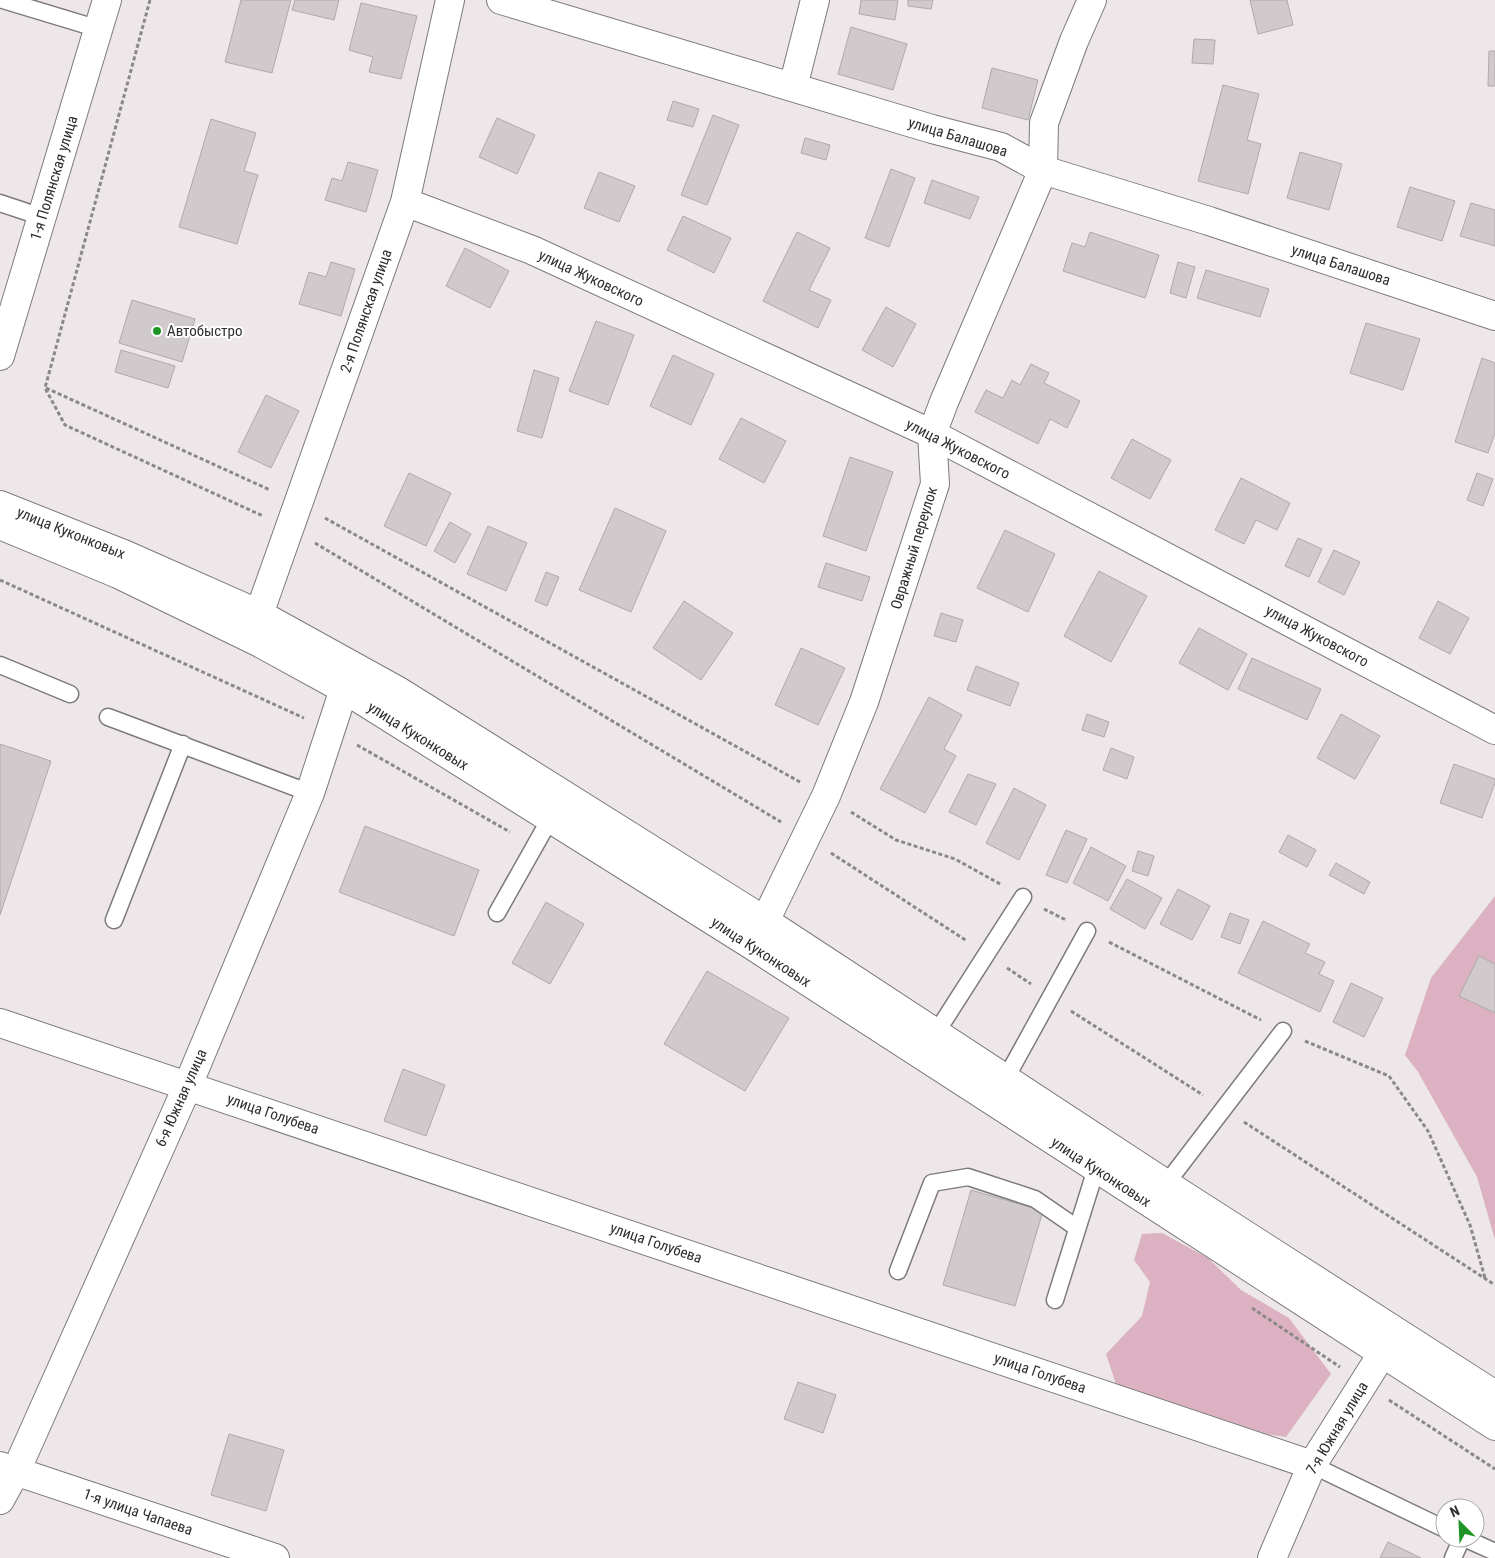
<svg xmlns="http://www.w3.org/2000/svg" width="1495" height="1558" font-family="'Roboto Condensed',sans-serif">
  <rect width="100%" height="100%" fill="#ede7e9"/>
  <path fill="#dcb2c2" d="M1495,896V1240L1477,1177L1418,1072L1405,1055L1431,978Z
    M1162,1233L1208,1258L1241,1290L1289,1318L1331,1374L1286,1437L1266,1434L1116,1384L1106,1354L1142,1316L1150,1282L1134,1260L1142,1234Z"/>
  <path fill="#d0cacc" stroke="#afa9ab" d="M241,0H291L272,73L225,62Z
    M295,0H339L334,20L292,10Z
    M861,0H898L895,20L859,14Z
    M908,0H933L931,9L908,6Z
    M1250,0H1287L1293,25L1258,34Z
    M361,3L417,16L401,79L369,72L373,57L349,50Z
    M851,27L907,44L893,90L838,74Z
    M1194,39L1215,40L1213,64L1192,63Z
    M1489,51H1495V86H1488Z
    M992,68L1038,80L1028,120L982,108Z
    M1223,85L1259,94L1247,140L1261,144L1248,194L1198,181Z
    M673,101L699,109L693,127L667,120Z
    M713,115L739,125L707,205L681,195Z
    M497,118L535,135L517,174L479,157Z
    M211,119L256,133L244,171L258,175L237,244L179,227Z
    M805,138L830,145L826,160L801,153Z
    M1300,152L1342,164L1329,210L1287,198Z
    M348,162L378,170L366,212L325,200L332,178L342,181Z
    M891,169L915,178L889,247L865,238Z
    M599,172L635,186L619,222L584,208Z
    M932,180L979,197L970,219L924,203Z
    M1410,187L1455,201L1442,241L1397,227Z
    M1471,203L1495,210V246L1460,236Z
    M683,216L731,238L714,273L667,250Z
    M797,232L830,248L809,290L831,300L818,328L763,301Z
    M1090,232L1159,255L1145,298L1063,271L1072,243L1085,247Z
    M465,248L509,271L490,308L446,286Z
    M331,262L355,269L341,316L299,304L309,272L326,277Z
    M1178,262L1195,267L1186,298L1170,293Z
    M1206,270L1269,289L1260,317L1197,298Z
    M132,300L195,319L182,362L119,343Z
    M886,307L916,324L893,367L862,350Z
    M596,321L634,335L608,405L569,391Z
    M1366,323L1420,339L1403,390L1350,373Z
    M121,350L175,366L168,388L115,372Z
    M673,355L714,374L691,425L650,406Z
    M1482,358L1495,363V433L1488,453L1455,442Z
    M1031,364L1049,373L1044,383L1080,401L1067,428L1050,419L1038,444L975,412L986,390L1003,398L1012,380L1020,385Z
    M534,370L559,378L542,438L517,431Z
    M266,395L299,411L271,468L238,452Z
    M741,418L786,441L764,483L719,459Z
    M1132,439L1171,460L1150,499L1111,478Z
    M850,457L893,472L866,551L823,536Z
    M409,473L451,493L426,546L384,526Z
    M1477,473L1493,479L1483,506L1467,500Z
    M1241,478L1290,503L1277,530L1256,520L1244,544L1215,530Z
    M615,508L666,531L631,612L579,590Z
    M450,522L471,534L455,563L434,551Z
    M488,526L527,543L506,591L467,574Z
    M1005,530L1055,554L1028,612L977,588Z
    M1298,538L1322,549L1309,577L1285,566Z
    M1334,550L1360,562L1344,595L1318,582Z
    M826,563L870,577L862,601L818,587Z
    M1099,571L1147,596L1111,662L1064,636Z
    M546,572L559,577L547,606L535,601Z
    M684,601L733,633L701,680L653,648Z
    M1438,601L1469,618L1450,654L1419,638Z
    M941,613L963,620L956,642L934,636Z
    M1199,628L1247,654L1228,690L1179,663Z
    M801,648L845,668L818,725L775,705Z
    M1252,658L1321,689L1307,720L1238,689Z
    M976,666L1019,683L1010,706L967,690Z
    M929,697L962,715L944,749L956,756L925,813L880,789Z
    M1087,714L1109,722L1104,737L1082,730Z
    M1341,714L1380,736L1355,779L1317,758Z
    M0,744L51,761L0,915Z
    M1111,748L1134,757L1127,779L1103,770Z
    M1454,764L1495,779V783L1482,818L1440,803Z
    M968,774L996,784L976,825L949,812Z
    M1014,788L1046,805L1019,860L986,843Z
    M365,826L479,870L454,936L339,892Z
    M1066,830L1087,839L1067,883L1046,875Z
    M1288,835L1316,850L1307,867L1279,852Z
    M1091,847L1126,866L1108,901L1073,883Z
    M1138,851L1154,856L1148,876L1132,871Z
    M1336,863L1370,882L1364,894L1329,875Z
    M1127,879L1162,898L1145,929L1110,909Z
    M1178,889L1210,906L1192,940L1160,924Z
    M546,902L584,924L550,984L512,963Z
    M1230,913L1249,920L1240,944L1221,937Z
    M1263,921L1310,944L1305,953L1325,962L1319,974L1334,981L1320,1012L1238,973Z
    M1479,956L1495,964V1013L1459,996Z
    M707,971L789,1018L745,1091L664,1044Z
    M1351,983L1383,998L1364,1037L1333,1022Z
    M403,1069L445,1085L426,1136L384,1121Z
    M971,1190L1043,1211L1015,1306L943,1285Z
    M798,1382L836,1395L823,1433L784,1419Z
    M229,1434L284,1450L266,1511L211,1495Z
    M1388,1542L1421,1558H1380Z"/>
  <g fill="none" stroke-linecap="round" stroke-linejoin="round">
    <defs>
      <path id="service" d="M3,0L99,29
        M0,203L42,217
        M0,665L70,694
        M108,717L310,793
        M497,913L550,819
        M114,920L183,744
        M936,1033L1023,897
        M1006,1078L1087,931
        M1166,1184L1283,1031
        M898,1271L932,1183L968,1177L1035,1199L1077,1228
        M1055,1300L1096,1169
        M1312,1465L1445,1529
        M1464,1538L1495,1552
        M1453,1558L1462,1538"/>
      <path id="minor" d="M501,0L932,129L1001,147L1043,170L1209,221L1495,316
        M793,87L815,0
        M405,202L532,250L932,434L1495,730
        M259,614L405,202L450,0
        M765,921L826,796L864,702L935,484L932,434L944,402L1043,170L1044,123L1074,41L1092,0
        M0,1023L1312,1465
        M0,1466L275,1558
        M0,1500L16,1471L188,1085L310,793L344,689
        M1272,1558L1312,1465L1382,1354"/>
      <path id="tertiary" d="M0,356L107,0"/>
      <path id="primary" d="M0,505L126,555L259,614L400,692L765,921L1166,1184L1495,1395
        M0,525L118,574L260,643L344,689L750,944L1495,1426"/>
    </defs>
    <use href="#service" stroke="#7e797b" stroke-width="19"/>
    <use href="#minor" stroke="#7e797b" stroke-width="30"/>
    <use href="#tertiary" stroke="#7e797b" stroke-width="30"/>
    <use href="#primary" stroke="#7e797b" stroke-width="30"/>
    <path stroke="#8c8889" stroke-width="3" stroke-dasharray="4 2.5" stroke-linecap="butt" d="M150,0L45,388L65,425L263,516
      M46,388L270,490
      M325,518L800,782
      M315,543L781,822
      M0,580L304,718
      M357,745L510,832
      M851,812L896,840L955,859L1002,885
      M831,853L967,941
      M1044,909L1066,920
      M1109,942L1261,1020
      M1007,968L1031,984
      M1071,1011L1203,1095
      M1305,1041L1389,1076L1428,1131L1470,1225L1485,1278
      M1244,1122L1495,1285
      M1252,1308L1340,1367
      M1389,1400L1495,1469"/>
    <use href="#service" stroke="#fff" stroke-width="16"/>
    <use href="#minor" stroke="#fff" stroke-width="28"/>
    <use href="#tertiary" stroke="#fff" stroke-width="28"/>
    <use href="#primary" stroke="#fff" stroke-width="28"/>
  </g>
  <circle fill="#1d9626" stroke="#fff" stroke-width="2" cx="157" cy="331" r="5"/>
  <g text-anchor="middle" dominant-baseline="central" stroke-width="4" stroke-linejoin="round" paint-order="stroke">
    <g font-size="15" fill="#302d2e" stroke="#fff">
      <text transform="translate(958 137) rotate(17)">улица Балашова</text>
      <text transform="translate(54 178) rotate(-73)">1-я Полянская улица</text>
      <text transform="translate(1341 265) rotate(18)">улица Балашова</text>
      <text transform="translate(591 278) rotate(25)">улица Жуковского</text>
      <text transform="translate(366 311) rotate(-71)">2-я Полянская улица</text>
      <text transform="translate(958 449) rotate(27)">улица Жуковского</text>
      <text transform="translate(71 533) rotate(22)">улица Куконковых</text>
      <text transform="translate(914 548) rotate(-73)">Овражный переулок</text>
      <text transform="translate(1317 636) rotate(28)">улица Жуковского</text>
      <text transform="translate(418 736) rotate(32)">улица Куконковых</text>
      <text transform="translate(761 952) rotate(33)">улица Куконковых</text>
      <text transform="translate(181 1098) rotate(-66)">6-я Южная улица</text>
      <text transform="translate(273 1114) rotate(19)">улица Голубева</text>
      <text transform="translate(1101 1172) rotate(33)">улица Куконковых</text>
      <text transform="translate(656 1243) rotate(19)">улица Голубева</text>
      <text transform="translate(1040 1373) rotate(19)">улица Голубева</text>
      <text transform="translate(1337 1428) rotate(-59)">7-я Южная улица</text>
      <text transform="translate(138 1512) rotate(19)">1-я улица Чапаева</text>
    </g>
    <g font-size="15" fill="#302d2e" stroke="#fff" text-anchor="start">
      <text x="167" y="331">Автобыстро</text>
    </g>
  </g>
  <g transform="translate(1460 1523) rotate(336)"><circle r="24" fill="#ffffff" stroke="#acabab"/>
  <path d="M0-4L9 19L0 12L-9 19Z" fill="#1d9626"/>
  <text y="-8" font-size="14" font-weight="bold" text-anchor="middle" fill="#302d2e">N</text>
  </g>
</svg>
